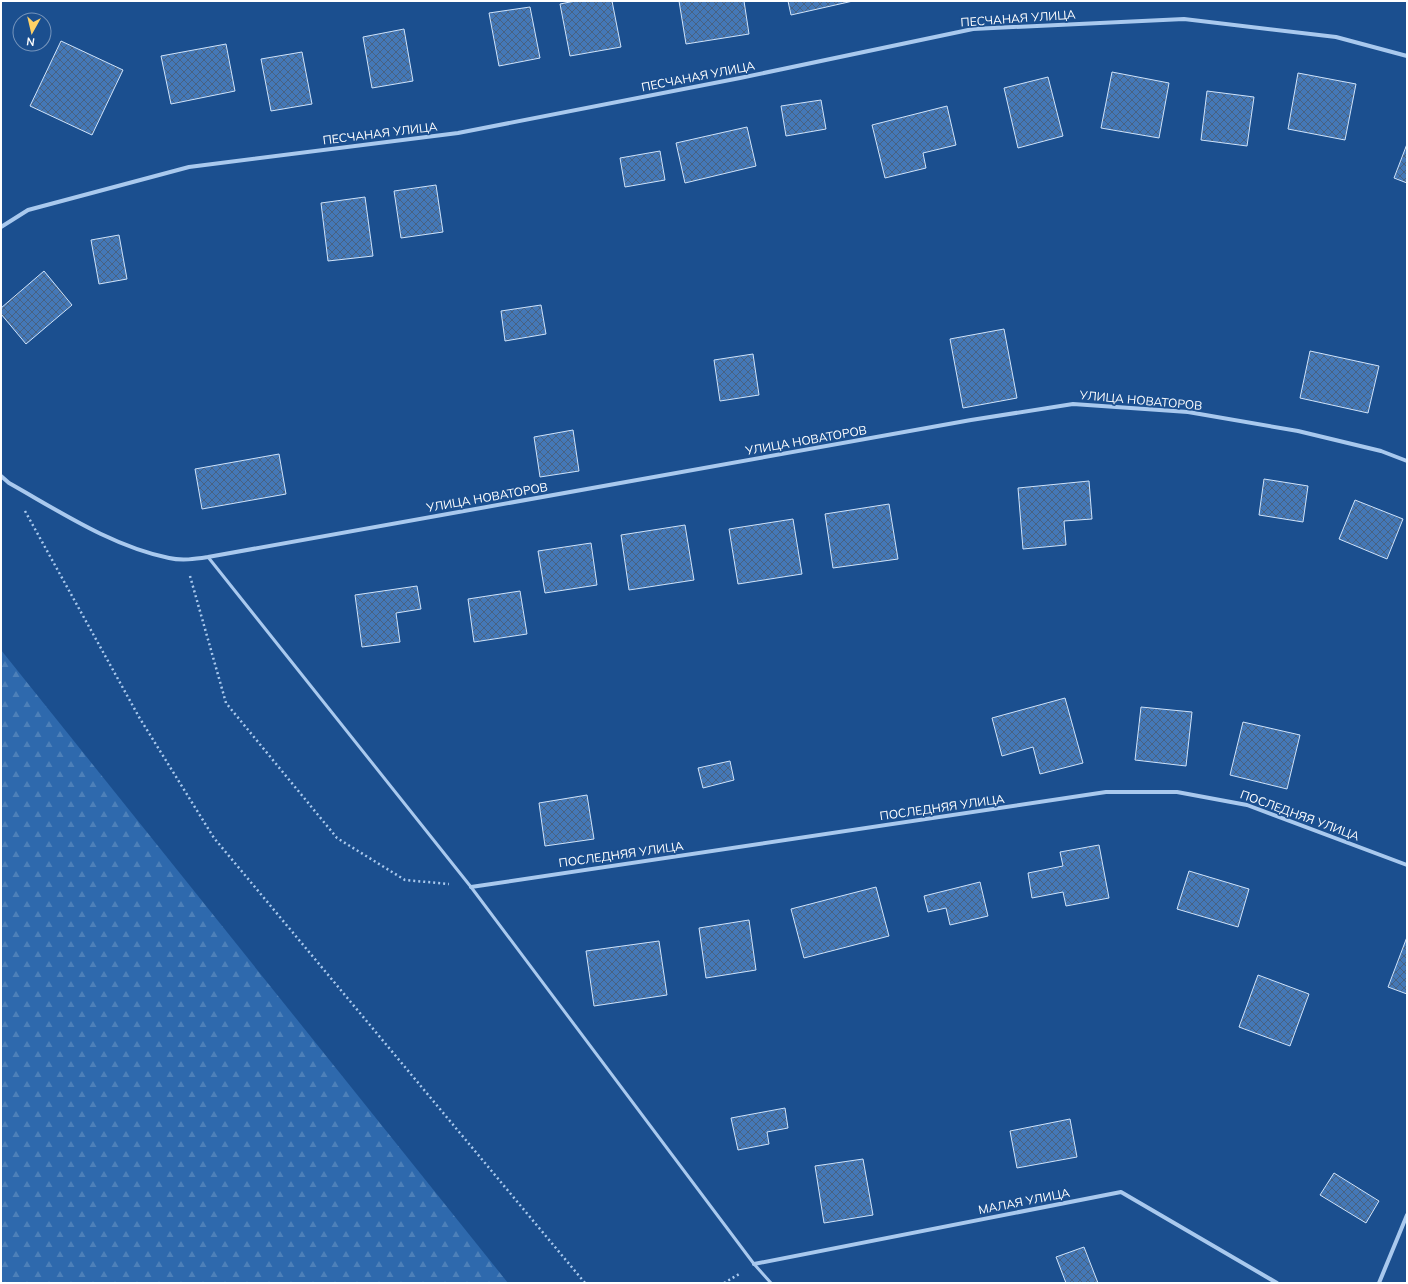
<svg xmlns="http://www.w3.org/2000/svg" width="1408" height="1284" font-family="Mulish,sans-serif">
  <defs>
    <pattern id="forest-firs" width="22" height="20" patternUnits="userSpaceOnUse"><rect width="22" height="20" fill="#2e69ad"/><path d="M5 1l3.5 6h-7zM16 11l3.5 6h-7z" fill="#4d80b9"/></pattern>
    <pattern id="building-cross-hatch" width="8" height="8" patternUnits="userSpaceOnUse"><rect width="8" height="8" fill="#4478b7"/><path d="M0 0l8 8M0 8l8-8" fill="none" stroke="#486282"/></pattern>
  </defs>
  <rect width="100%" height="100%" fill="#1b4f8f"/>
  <path fill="url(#forest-firs)" d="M1,650L508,1283H1Z"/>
  <path fill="url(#building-cross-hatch)" stroke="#cfe3fa" d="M575,1H612L621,47L570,56L560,4Z
    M679,1H744L749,34L686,44Z
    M788,1H853L791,15Z
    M530,7L540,58L499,66L489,13Z
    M404,29L413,81L372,88L363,37Z
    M61,41L123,70L92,135L30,106Z
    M226,44L235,91L171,104L161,56Z
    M302,52L312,104L271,111L261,59Z
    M1112,72L1169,83L1159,138L1101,128Z
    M1298,73L1356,84L1345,140L1288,129Z
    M1048,77L1063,136L1018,148L1004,88Z
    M1207,91L1254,97L1247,146L1201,140Z
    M821,100L826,129L786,136L781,106Z
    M947,106L956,145L923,153L926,168L885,178L872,125Z
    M747,127L756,166L685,183L676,143Z
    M1407,144V183L1394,178Z
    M660,151L665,180L625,187L620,158Z
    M436,185L443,232L401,238L394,191Z
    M365,197L373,256L328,261L321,203Z
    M119,235L127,279L99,284L91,240Z
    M44,271L72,305L26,344L1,314V308Z
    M541,305L546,334L505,341L501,311Z
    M1004,329L1017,398L963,408L950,339Z
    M1310,351L1379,366L1368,413L1300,398Z
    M753,354L759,395L720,401L714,360Z
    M573,430L579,471L540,477L534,437Z
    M279,454L286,494L202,509L195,469Z
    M1264,479L1308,486L1303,522L1259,515Z
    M1089,481L1092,519L1064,521L1066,545L1023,549L1018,488Z
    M1355,500L1403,519L1387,559L1339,539Z
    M889,504L898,559L833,568L825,514Z
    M793,519L802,574L738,584L729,529Z
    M685,525L694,580L629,590L621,535Z
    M591,543L597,585L545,593L538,551Z
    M417,586L421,609L396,613L400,642L362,647L355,595Z
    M520,591L527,634L474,642L468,599Z
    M1065,698L1083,763L1040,774L1033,747L1002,756L992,718Z
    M1141,707L1192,712L1186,766L1135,760Z
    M1243,722L1300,735L1287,789L1230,775Z
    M730,761L734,780L703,788L698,768Z
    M587,795L594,839L545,846L539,803Z
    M1099,845L1109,898L1066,906L1063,892L1032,898L1028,873L1063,866L1060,852Z
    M1189,871L1249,889L1238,927L1177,909Z
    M980,882L988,916L950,925L946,908L928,912L924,896Z
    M876,887L889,936L804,958L791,909Z
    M749,920L756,970L706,978L699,928Z
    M1407,937V994L1388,987Z
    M659,941L667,995L594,1006L586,951Z
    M1258,975L1309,994L1290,1046L1239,1027Z
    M785,1108L788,1128L767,1132L769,1144L738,1150L731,1118Z
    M1070,1119L1077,1157L1017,1168L1010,1131Z
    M863,1159L873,1215L824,1223L815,1166Z
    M1334,1173L1379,1201L1366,1223L1320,1195Z
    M1084,1247L1098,1283H1066L1056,1257Z"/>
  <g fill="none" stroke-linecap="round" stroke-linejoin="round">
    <path stroke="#a9c9ee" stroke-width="2.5" stroke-dasharray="2 3" stroke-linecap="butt" d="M25,511L139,717L214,838L585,1283
      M190,576L226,703L337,838L405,880L449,884
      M724,1283L741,1273"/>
    <path stroke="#a9c9ee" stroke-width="3" d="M208,557L471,887L754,1264L771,1283"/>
    <path stroke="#a9c9ee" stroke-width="4" d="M1,227L28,210L189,167L458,133L740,78L973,29L1184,19L1336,37L1407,56
      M1,476L9,483C59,511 111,546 169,558C182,561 195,559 208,557L971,420L1073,404L1188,412L1298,431L1381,451L1407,461
      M471,887L1106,792H1177L1247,805L1407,865
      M754,1264L1121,1192L1277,1283
      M1379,1283L1407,1215"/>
  </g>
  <g text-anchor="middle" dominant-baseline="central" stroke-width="3.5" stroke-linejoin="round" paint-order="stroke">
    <g font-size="12" fill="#fff" stroke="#1b4f8f">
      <text transform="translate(1018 18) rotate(-4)">ПЕСЧАНАЯ УЛИЦА</text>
      <text transform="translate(698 76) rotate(-11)">ПЕСЧАНАЯ УЛИЦА</text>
      <text transform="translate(380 133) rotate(-7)">ПЕСЧАНАЯ УЛИЦА</text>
      <text transform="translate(1141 400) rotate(5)">УЛИЦА НОВАТОРОВ</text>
      <text transform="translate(806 440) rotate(-10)">УЛИЦА НОВАТОРОВ</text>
      <text transform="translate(487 497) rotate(-10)">УЛИЦА НОВАТОРОВ</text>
      <text transform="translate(942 807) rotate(-8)">ПОСЛЕДНЯЯ УЛИЦА</text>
      <text transform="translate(1300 815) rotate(20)">ПОСЛЕДНЯЯ УЛИЦА</text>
      <text transform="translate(621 854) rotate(-8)">ПОСЛЕДНЯЯ УЛИЦА</text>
      <text transform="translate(1024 1201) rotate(-11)">МАЛАЯ УЛИЦА</text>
    </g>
  </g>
  <rect width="1408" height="1284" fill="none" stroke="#ffffff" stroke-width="4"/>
  <g transform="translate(32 32) rotate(188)"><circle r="19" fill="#1b4f8f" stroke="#7695bc"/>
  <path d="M0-3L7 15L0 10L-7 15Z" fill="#ffd166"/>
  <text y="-6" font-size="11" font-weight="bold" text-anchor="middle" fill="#ffffff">N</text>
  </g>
</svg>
